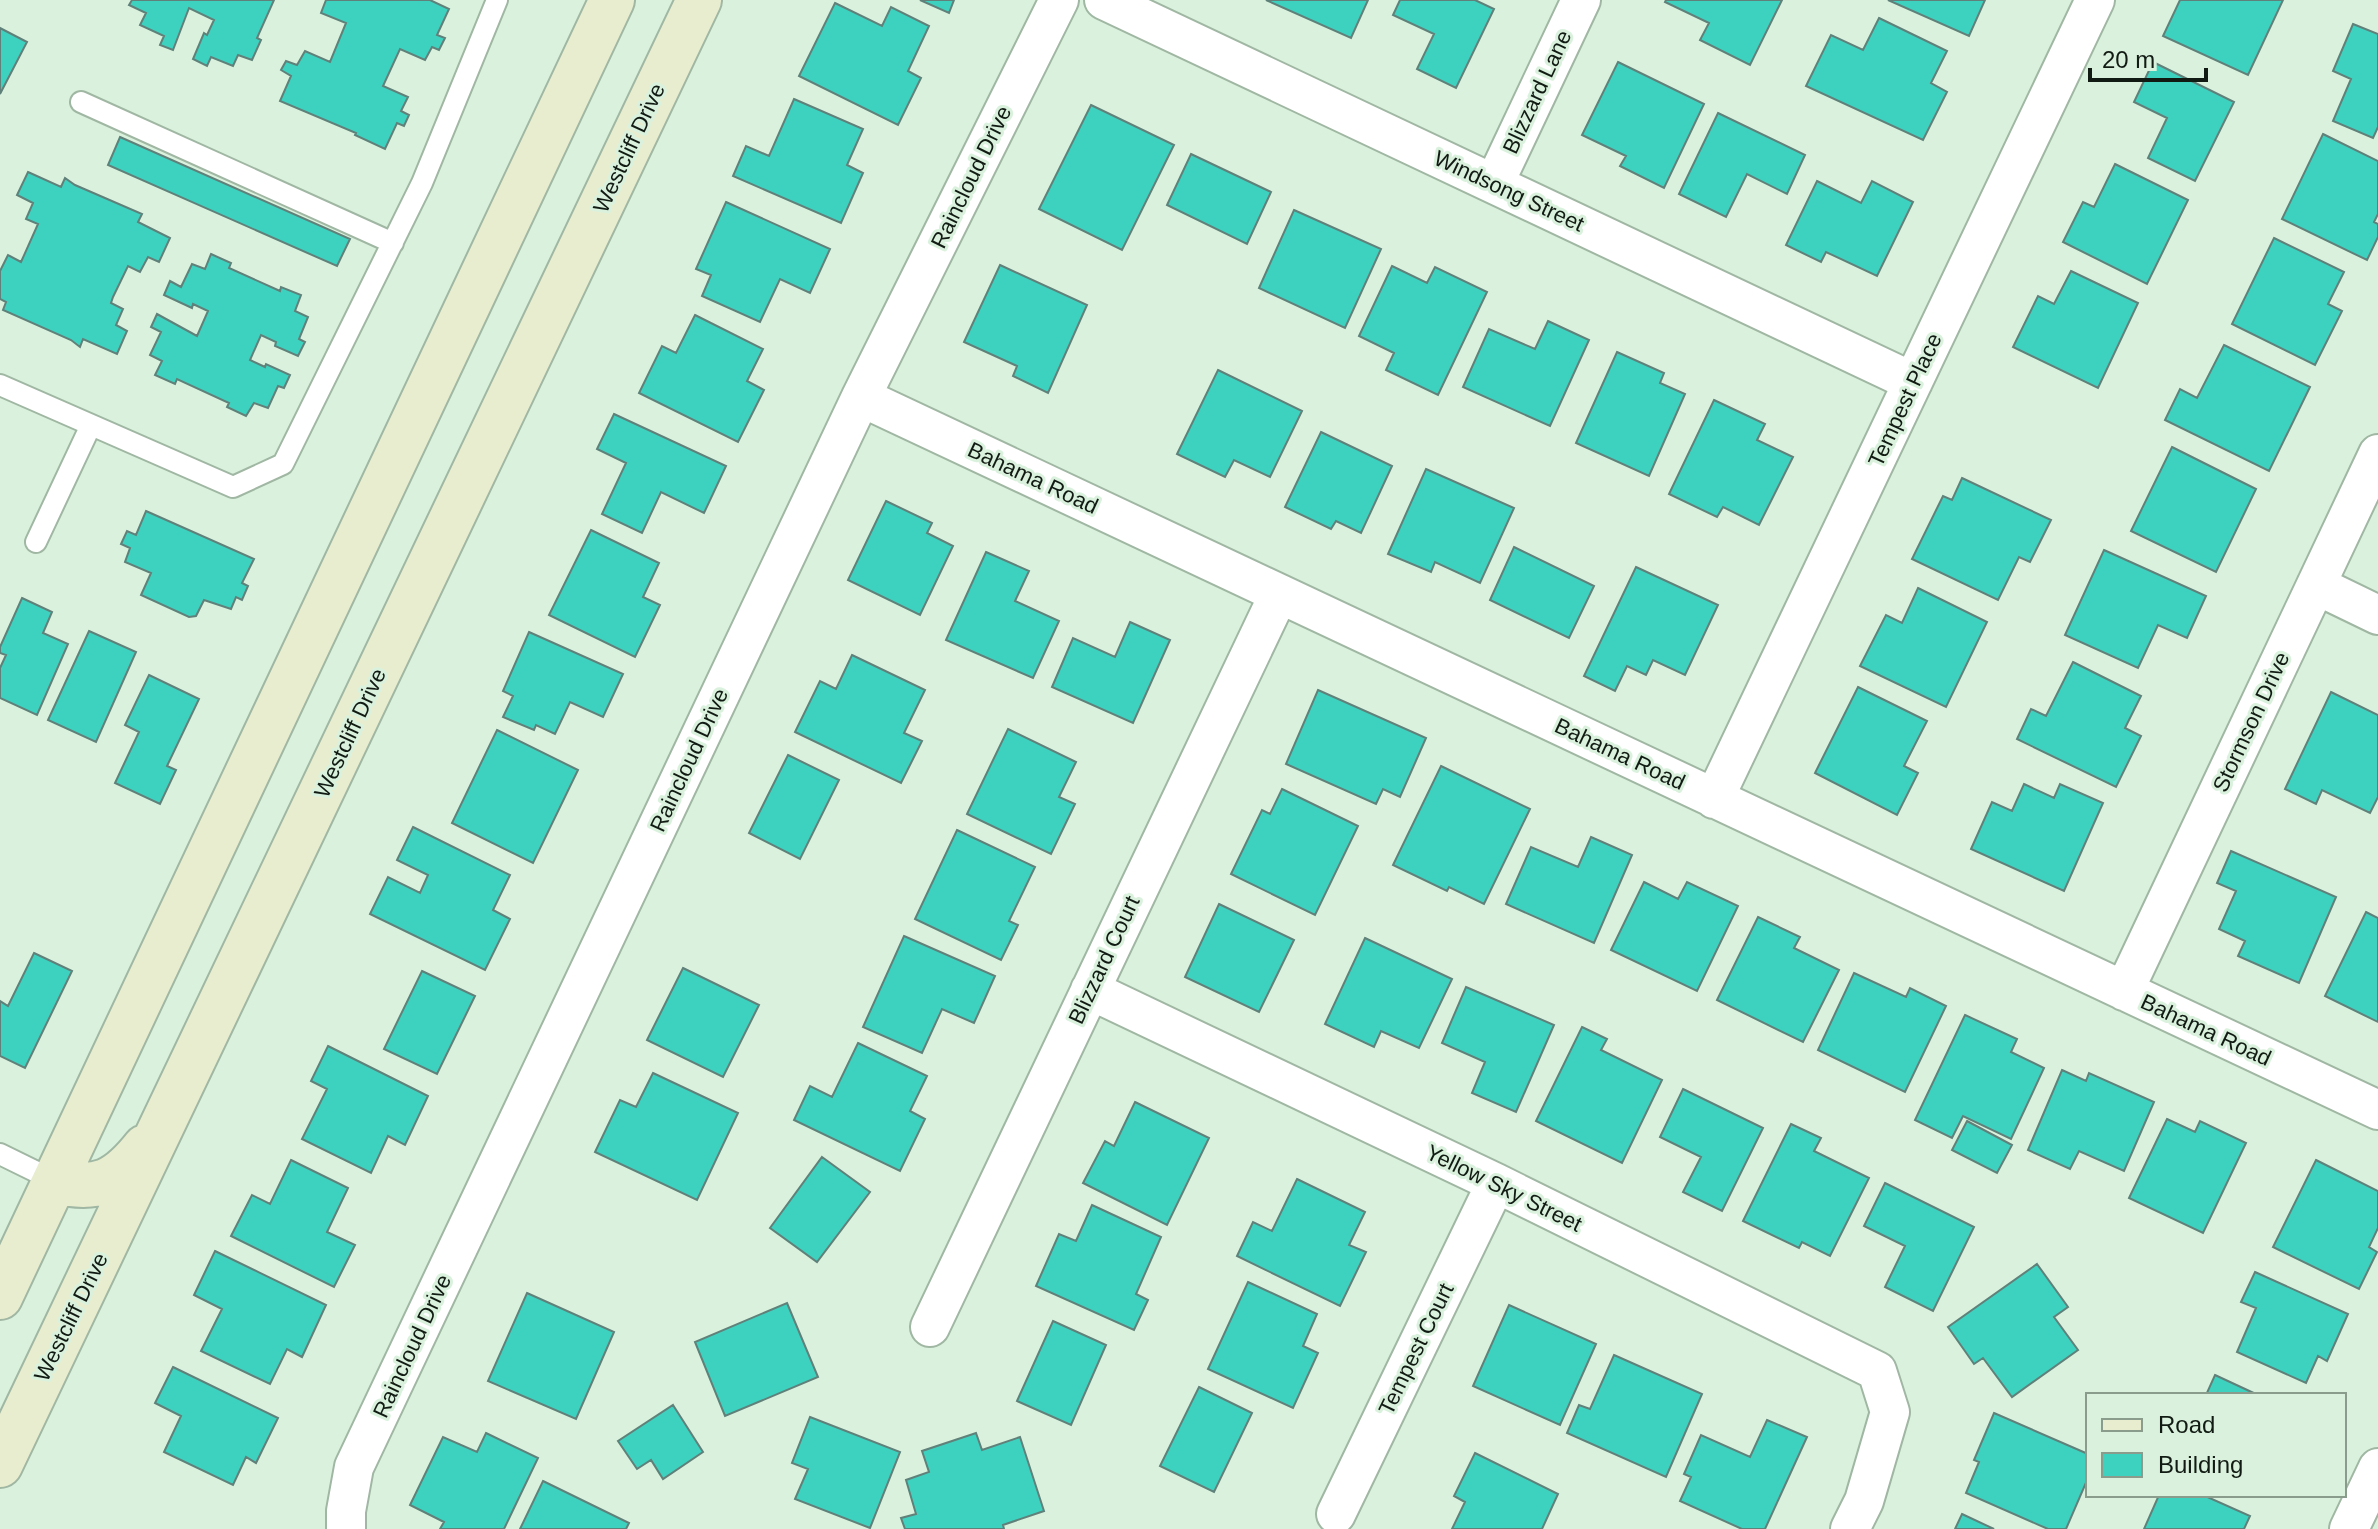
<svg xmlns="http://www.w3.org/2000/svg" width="2378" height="1529" font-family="Arial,sans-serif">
  <rect width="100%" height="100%" fill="#daf2dd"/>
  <path fill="#3dd2bf" stroke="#60807a" stroke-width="2" d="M132,0H274L257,38L261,40L252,60L238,55L233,66L211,57L207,66L193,59L204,33L207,35L214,20L189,8L173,50L160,45L164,36L140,25L146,13L129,5Z
    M326,0H430L449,9L437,35L445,38L439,50L432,47L425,60L400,49L383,86L408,97L401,111L409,115L404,126L397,123L385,149L355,135L356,133L280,101L291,76L281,70L286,61L297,65L305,51L330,62L346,23L321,13Z
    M920,0H954L949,13Z
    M1266,0H1368L1351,38Z
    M1400,0H1475L1494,9L1456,88L1417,69L1434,34L1393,15Z
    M1666,0H1782L1750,65L1700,40L1709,23L1665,2Z
    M1888,0H1985L1969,36Z
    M2180,0H2283L2248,75L2163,36Z
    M835,3L882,26L891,7L929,26L908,71L921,78L898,125L799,76Z
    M1879,18L1947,51L1931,83L1947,92L1923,140L1806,86L1831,35L1863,50Z
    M2353,24L2378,34V127L2373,138L2333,121L2351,79L2333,71Z
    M0,28L27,42L0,94Z
    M1618,62L1704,104L1664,188L1620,166L1626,156L1582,135Z
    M2153,62L2234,102L2195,181L2148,158L2167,118L2134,102Z
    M794,99L863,129L847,165L863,173L841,223L733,176L746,146L769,156Z
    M1091,105L1174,145L1122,250L1039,209Z
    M1718,113L1805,155L1787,194L1747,174L1726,217L1679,194Z
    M2323,134L2378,161V214L2374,222L2378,224V237L2367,260L2282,219Z
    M120,137L350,239L337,266L108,165Z
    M1191,154L1271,192L1247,244L1167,205Z
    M2115,164L2188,200L2147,284L2063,242L2083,202L2094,207Z
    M28,172L61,187L65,178L75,185L142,214L138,222L170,238L159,262L148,257L140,272L128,266L113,297L111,303L123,309L116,325L127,331L117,354L83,339L80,347L71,340L3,310L6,302L0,299V271L8,255L21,262L38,224L26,219L33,203L17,195Z
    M1817,181L1861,203L1872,181L1913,202L1877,276L1826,252L1821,262L1786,245Z
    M726,202L830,249L810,293L780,279L760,322L702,296L711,275L696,269Z
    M1294,210L1381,249L1345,328L1259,288Z
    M2274,238L2344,272L2328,304L2342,311L2315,365L2232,324Z
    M211,254L231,263L229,268L280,291L281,287L301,295L295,311L308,317L299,339L305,342L298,356L275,346L276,342L261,335L250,360L265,367L266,364L290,375L284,388L278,386L268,408L254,403L246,416L227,407L229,403L177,379L175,384L155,375L162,361L150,355L161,332L151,327L157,314L197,336L208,311L193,304L192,308L164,295L170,281L181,287L192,264L205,269Z
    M1000,265L1087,305L1048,393L1013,376L1017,366L964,342Z
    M1392,266L1427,283L1435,267L1487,292L1438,395L1386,370L1394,353L1359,336Z
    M2071,271L2138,303L2098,388L2013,347L2038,296L2054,304Z
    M695,315L763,349L747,381L764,390L738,442L639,393L662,346L676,353Z
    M1548,321L1589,340L1550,426L1463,387L1489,329L1535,349Z
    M2224,345L2310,387L2269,471L2165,420L2180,389L2197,398Z
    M1617,352L1664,373L1660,383L1685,394L1649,476L1576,443Z
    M1218,370L1302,411L1270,477L1234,460L1225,477L1177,454Z
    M1714,400L1765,424L1757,440L1793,457L1759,525L1723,507L1717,517L1669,494Z
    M614,414L726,466L704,513L661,492L642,533L602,514L626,463L597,449Z
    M1321,432L1392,466L1361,533L1336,521L1331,529L1285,507Z
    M2172,447L2256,489L2216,572L2131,531Z
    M1426,469L1514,508L1480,583L1435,562L1431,572L1388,554Z
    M1962,478L2051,520L2030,562L2019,557L1998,600L1912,559L1943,496L1952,500Z
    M886,501L932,523L927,533L953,546L920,615L848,580Z
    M146,511L254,559L242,583L248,586L242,600L236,597L231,609L204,600L196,616L189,617L141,595L151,573L125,562L130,548L121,544L127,531L136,535Z
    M591,530L659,563L643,597L660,605L635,657L549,615Z
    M1514,547L1594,586L1569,638L1490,600Z
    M2104,550L2206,596L2187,638L2158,625L2138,668L2065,635Z
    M986,552L1029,571L1015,601L1059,621L1033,678L946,640Z
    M1636,567L1718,605L1685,675L1653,660L1646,675L1627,666L1615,691L1584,676Z
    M1918,588L1987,622L1946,707L1860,666L1886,615L1902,623Z
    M22,598L52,612L43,633L68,644L37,715L0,698V668L6,655L0,653V647Z
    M1130,622L1170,640L1133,723L1052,687L1073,638L1115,657Z
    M89,631L136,652L96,742L48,720Z
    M529,632L623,674L603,717L570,702L555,734L536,725L534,730L503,717L513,696L503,691Z
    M852,655L925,690L904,733L922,741L901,783L795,732L820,681L836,689Z
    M2073,662L2141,696L2125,728L2141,736L2116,787L2017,739L2031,709L2046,716Z
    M149,675L199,699L167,766L176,770L160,804L115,783L139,732L125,725Z
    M1858,687L1927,721L1904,766L1918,773L1897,815L1815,773Z
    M1318,690L1426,738L1400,797L1383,789L1376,804L1286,764Z
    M2331,692L2378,715V797L2370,813L2322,790L2316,804L2285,789Z
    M1008,729L1076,762L1059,797L1075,804L1051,854L967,814Z
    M497,730L578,770L533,863L452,823Z
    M788,755L839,780L800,859L749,833Z
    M1441,766L1530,809L1484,904L1449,887L1447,891L1393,865Z
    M2024,784L2054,798L2060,784L2103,803L2064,891L1971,849L1992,802L2012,811Z
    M1282,789L1358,826L1315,915L1231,874L1262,810L1270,814Z
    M413,827L510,875L493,910L510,919L485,970L370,914L388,877L420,893L428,875L397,860Z
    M957,830L1035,867L1009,921L1018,925L1001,960L915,919Z
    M1591,837L1632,855L1594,943L1506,904L1531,847L1578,867Z
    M2231,851L2336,897L2299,983L2238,956L2245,941L2219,929L2236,891L2217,883Z
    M1644,882L1678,899L1687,882L1738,906L1697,991L1611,950Z
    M1219,904L1294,940L1259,1012L1185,977Z
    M2366,912L2378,918V1022L2325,996Z
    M1758,917L1800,937L1794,948L1839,970L1803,1042L1717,1000Z
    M904,936L995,976L974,1023L942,1009L922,1053L863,1027Z
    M1365,938L1452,979L1419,1048L1381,1031L1374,1047L1325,1024Z
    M34,953L72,971L25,1068L0,1056V1001L8,1006Z
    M683,968L759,1005L723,1077L647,1040Z
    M422,971L475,996L437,1074L384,1049Z
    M1854,973L1906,997L1910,988L1946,1006L1905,1092L1818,1050Z
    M1466,987L1554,1025L1516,1112L1472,1093L1485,1062L1442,1043Z
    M1965,1015L2017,1039L2011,1052L2044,1068L2011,1139L1963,1116L1952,1138L1915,1120Z
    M1582,1027L1607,1039L1601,1050L1662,1080L1622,1163L1536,1121Z
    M858,1043L927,1076L910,1111L925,1119L900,1171L794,1120L810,1086L832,1097Z
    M328,1046L428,1096L405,1145L388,1136L371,1173L302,1139L327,1089L311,1081Z
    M2062,1070L2086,1081L2089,1073L2154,1102L2124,1171L2079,1151L2070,1169L2028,1150Z
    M653,1073L738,1113L697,1200L595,1152L620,1100L636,1107Z
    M1683,1089L1763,1128L1722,1211L1683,1192L1701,1157L1660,1137Z
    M1135,1102L1209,1138L1167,1225L1083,1183L1105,1141L1114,1146Z
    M2167,1119L2195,1132L2200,1121L2246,1143L2203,1233L2129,1198Z
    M1967,1121L2012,1145L1997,1173L1952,1150Z
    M1791,1124L1821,1138L1814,1151L1869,1178L1830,1256L1802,1242L1799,1248L1743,1221Z
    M822,1157L870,1192L817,1262L770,1228Z
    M291,1160L348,1188L327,1232L355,1245L334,1287L231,1236L252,1195L270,1204Z
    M2316,1160L2378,1191V1228L2369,1247L2377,1252L2359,1289L2273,1247Z
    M1297,1179L1365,1212L1349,1245L1366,1252L1340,1306L1237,1256L1253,1222L1272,1231Z
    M1885,1183L1974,1227L1933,1311L1885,1287L1905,1246L1864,1226Z
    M1092,1205L1161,1237L1136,1294L1148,1300L1134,1330L1036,1286L1059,1234L1076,1241Z
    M215,1251L326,1305L302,1357L287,1349L270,1384L201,1351L222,1309L194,1295Z
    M2037,1264L2068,1307L2054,1317L2078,1350L2012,1397L1983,1358L1974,1364L1948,1327Z
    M2255,1272L2348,1314L2327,1361L2318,1356L2306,1383L2237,1352L2256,1308L2241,1302Z
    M1248,1282L1317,1314L1303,1346L1318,1353L1293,1408L1208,1369Z
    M527,1293L614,1332L576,1419L488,1381Z
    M787,1303L818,1377L725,1416L695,1342Z
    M1509,1305L1596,1344L1560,1425L1473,1386Z
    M1053,1321L1106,1345L1071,1425L1017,1401Z
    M1614,1355L1702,1394L1666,1477L1567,1433L1579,1405L1590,1409Z
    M173,1367L278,1418L256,1463L246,1457L233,1485L164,1452L181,1416L155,1403Z
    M2215,1375L2258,1395H2206Z
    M1199,1387L1252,1413L1214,1492L1160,1466Z
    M673,1405L703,1452L663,1479L651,1460L637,1469L618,1441Z
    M1994,1413L2088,1454V1478L2066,1529H2048L1966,1493L1979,1462L1974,1460Z
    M810,1417L900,1452L870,1528L795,1499L808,1469L792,1463Z
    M1767,1420L1807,1437L1765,1529H1742L1680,1501L1691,1477L1684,1474L1701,1435L1750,1457Z
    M486,1433L538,1458L504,1529H440L444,1522L410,1505L443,1437L477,1452Z
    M976,1433L982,1450L1020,1437L1044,1511L1003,1525L1004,1529H905L901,1518L916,1514L906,1480L929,1472L922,1451Z
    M1475,1453L1558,1494L1542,1529H1452L1465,1502L1454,1496Z
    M543,1481L629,1523L626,1529H520Z
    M2159,1495H2203L2250,1516L2244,1529H2144Z
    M1962,1514L1994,1529H1955Z"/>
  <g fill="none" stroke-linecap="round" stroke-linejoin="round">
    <defs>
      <path id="lane" d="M81,102L393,243
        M0,385L233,487L283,464L422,183L497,0
        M36,542L91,425
        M0,1154L55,1181"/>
      <path id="street" d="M1104,0L1913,382
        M1494,184L1581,0
        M861,397L2378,1110
        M2316,585L2378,615
        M1714,799L2095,0
        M1090,990L1496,1183L1877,1371L1890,1412L1864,1501L1850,1529
        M2124,991L2378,454
        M930,1327L1279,594
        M1336,1514L1496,1183
        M346,1529V1511L354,1467L861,397L1059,0
        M2349,1529L2378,1468"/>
      <path id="secondary" d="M55,1181C98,1192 118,1181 145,1147
        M0,1297L612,0
        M0,1465L699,0"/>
    </defs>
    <use href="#lane" stroke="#a0b7a3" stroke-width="24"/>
    <use href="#street" stroke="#a0b7a3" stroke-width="42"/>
    <use href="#secondary" stroke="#a0b7a3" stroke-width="48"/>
    <use href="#lane" stroke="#fff" stroke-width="20"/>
    <use href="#street" stroke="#fff" stroke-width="38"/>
    <use href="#secondary" stroke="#e9edcf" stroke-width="44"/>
  </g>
  <g text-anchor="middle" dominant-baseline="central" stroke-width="6" stroke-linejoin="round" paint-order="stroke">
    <g font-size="22" fill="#121b13" stroke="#daf2dd">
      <text transform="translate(1537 92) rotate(-65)">Blizzard Lane</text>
      <text transform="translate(629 148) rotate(-65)">Westcliff Drive</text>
      <text transform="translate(971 177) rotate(-64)">Raincloud Drive</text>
      <text transform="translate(1509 191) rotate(25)">Windsong Street</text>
      <text transform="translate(1905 400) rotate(-65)">Tempest Place</text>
      <text transform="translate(1033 478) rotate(25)">Bahama Road</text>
      <text transform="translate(2251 722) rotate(-65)">Stormson Drive</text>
      <text transform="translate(350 733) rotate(-65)">Westcliff Drive</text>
      <text transform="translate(1620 754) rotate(25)">Bahama Road</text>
      <text transform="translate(689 760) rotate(-65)">Raincloud Drive</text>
      <text transform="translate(1104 960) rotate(-65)">Blizzard Court</text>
      <text transform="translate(2206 1030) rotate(25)">Bahama Road</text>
      <text transform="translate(1504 1188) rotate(26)">Yellow Sky Street</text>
      <text transform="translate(71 1317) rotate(-64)">Westcliff Drive</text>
      <text transform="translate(412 1346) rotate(-65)">Raincloud Drive</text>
      <text transform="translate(1416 1349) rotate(-64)">Tempest Court</text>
    </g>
  </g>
  <rect x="2086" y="1393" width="260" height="104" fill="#daf2dd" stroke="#8a9c8c" stroke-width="2"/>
  <rect x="2102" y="1419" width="40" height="12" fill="#e9edcf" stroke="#8a9c8c" stroke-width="2"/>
  <text x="2158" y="1433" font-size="24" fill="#121b13">Road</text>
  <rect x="2102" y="1453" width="40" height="24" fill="#3dd2bf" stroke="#8a9c8c" stroke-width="2"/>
  <text x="2158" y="1473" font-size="24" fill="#121b13">Building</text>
  <path d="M2090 68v12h116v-12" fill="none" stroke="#121b13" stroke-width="4"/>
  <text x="2102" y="68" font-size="24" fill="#121b13" stroke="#daf2dd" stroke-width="6" paint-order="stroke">20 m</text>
</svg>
